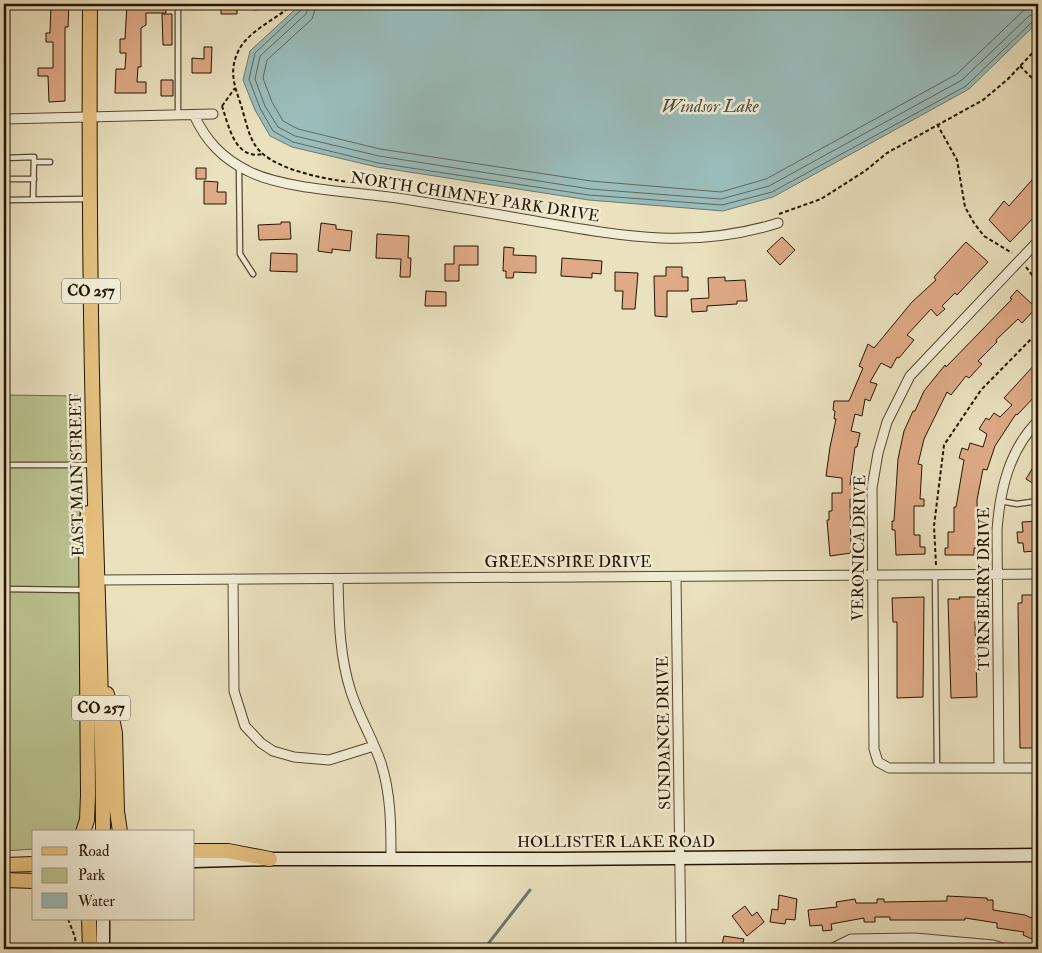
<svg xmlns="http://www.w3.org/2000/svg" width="1042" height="953" font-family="'IM FELL Double Pica',serif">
  <rect width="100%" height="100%" fill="#eae1be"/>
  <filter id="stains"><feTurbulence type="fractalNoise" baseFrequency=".004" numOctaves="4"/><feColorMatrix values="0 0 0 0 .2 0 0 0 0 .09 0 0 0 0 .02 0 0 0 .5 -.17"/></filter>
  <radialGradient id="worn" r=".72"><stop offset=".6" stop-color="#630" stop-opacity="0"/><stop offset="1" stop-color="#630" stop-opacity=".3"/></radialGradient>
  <path fill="#bac28f" stroke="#706b48" d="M4,395L78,396L84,790V815L77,832H34V849L4,851Z"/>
  <path fill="#9abcba" stroke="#6b7970" d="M301,4H1038V22L969,89L773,197L723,211L589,200L377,167L292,147L270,136L255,110L243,80L250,51Z"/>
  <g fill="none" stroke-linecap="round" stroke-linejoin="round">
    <path stroke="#60685e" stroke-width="1" d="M304,4L302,9L255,53L249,79L260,108L273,131L293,142L378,163L589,195L722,205L772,192L966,86L1033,21L1038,19
      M310,4L306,14L260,56L255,79L265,106L278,127L295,136L379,156L590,189L721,199L769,186L962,80L1029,16L1038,13
      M317,4L312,19L267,60L263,78L272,102L283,121L298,129L380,149L591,181L721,192L766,179L957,74L1024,10L1038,5"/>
    <path stroke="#6b7970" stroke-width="3" d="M484,949L530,890"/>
  </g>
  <path fill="#dfaa87" stroke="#251401" d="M51,4H69L68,27H65V101L49,102L48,76H38V68H53V42H46V33H50Z
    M127,4H165L166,13H146V25L141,28V67H138L137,82H146V93H115L116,69H125L126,53H120V39H125Z
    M221,4H237V14H221Z
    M162,14H172V45H163Z
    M204,47H212L211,73H192V58L204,59Z
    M161,80H173V96H161Z
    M196,168H206V179H196Z
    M1038,173V213L1010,242L989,220L1004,201L1009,206Z
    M204,181L218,182L217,192H226V204H204Z
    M281,222H290L291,239L259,240L258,225L281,224Z
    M321,223L336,225V229L352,231L350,251L332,249V253L318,251Z
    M377,234L409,236L408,258H411L410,277H400L401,259L376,258Z
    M782,237L795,250L780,265L767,251Z
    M966,242L988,262L957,295L955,293L942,306L945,309L937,316L931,309L907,335L914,340L899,358L897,357L891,368L881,363L870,382L877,384L870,401L865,399L862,416L855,414L851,431L860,433L857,447H855L850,485H852V499H850L851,553L830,556L827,520H829V511H832V493H842V478L826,476L830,447L836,419H834L835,411L833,410L834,401H849L863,368L859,366L868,344L874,348L912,302L936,280L934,277Z
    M454,246H478V265H459V281H445V264H454Z
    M504,247L514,248L513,255L536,256V273L514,272L513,278H506V271H503Z
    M271,253L297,254V272L270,271Z
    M562,258L602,261L601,274L592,273V278L561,276Z
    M666,267H682V277H688V291H667V317L655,316L654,276H666Z
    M615,272L638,273L635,309H622L623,291H615Z
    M725,277V281L745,280L747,301H737V304L707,306V311L692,312L691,299L709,298L708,278Z
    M1017,290L1036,308L1022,323L1018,319L996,340L997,342L978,361L982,364L969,378L966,376L951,395L947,392L924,439L918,464L922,465L920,499H924V506H914V535H920V547H925V554L896,555L895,530H892V521H894L898,459L904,431L913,411H915L924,391L945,365L946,367L1012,299L1010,298Z
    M426,291L446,292V306H425Z
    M1038,361V393L1017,415L1016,414L995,446L987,470L983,469L977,500L978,548H974V555H945V548H948V532H954V507H956L964,460L959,458L962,448L968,450L970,443L983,447L987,434L979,429L986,418L989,420L994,413L1000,417L1012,405L1004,398Z
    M1038,459V482L1036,480L1034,484L1026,479Z
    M1038,521V546H1034V551L1024,552L1023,543H1018L1017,532H1023L1022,522Z
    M1022,595H1038V748H1020L1018,603H1022Z
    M924,597L923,697L897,698V622H893L892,598Z
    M959,597H979V622H975L977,697L951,698L948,599H960Z
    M779,895L797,899L795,920L786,919L785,924L770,922L772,909L778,910Z
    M947,896L987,898V900H993V910L1025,915L1038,921V936L1034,934L1032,939L1023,935L1024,932L997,928V923L965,918V920H890V917H875V922H864V918L831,924L832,930L823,931L822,925L810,926L808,910L837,907L836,902L855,899L856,903H877V899H884V902L947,901Z
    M745,906L752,916L757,912L764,922L747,936L732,916Z
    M724,936L744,939L741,949H721Z"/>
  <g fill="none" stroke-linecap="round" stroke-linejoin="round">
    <defs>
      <path id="lane" d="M178,4V115
        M4,5V4
        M4,158L34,157L33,200
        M34,162H50
        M239,167L240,254L253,274
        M4,179H34
        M4,200L88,199
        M4,465H92
        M1000,501L1017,504L1038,501
        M935,574L937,768
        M4,589L84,590"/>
      <path id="street" d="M255,4V5
        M194,115C206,141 222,158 248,171C282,189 356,192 397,198C443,205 489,213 535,221C621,236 692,250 778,223
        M4,119L213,114
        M1038,241L910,376L887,422L878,453L872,488L874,749L878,762L889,768H1038
        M676,577L681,949
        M233,579L234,691L245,726L261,743L273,751L294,757L329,760L374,746
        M338,579C339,618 339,655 351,692C359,717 373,739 381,763C391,794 391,826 391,858
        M97,580L1038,574
        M999,768L997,530C1000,490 1009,450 1038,421
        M831,949L851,939L915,938L993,945L1006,949"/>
      <path id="secondary" d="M194,861L270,859H555L1038,855
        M103,919V949"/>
      <path id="primary" d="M90,4C89,158 90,312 94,466C97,588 103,710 103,832
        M107,694L115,733L117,811L120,832
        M83,832L87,820L88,795L86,532L88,513
        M194,851H228L270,859
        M4,865L34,864
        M4,880L34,881
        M89,919L90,949"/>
    </defs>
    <use href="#lane" stroke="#564730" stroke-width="7"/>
    <use href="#street" stroke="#564730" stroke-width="11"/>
    <use href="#secondary" stroke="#251401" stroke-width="15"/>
    <use href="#primary" stroke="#251401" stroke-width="16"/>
    <path stroke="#251401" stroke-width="2" stroke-dasharray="4 2.5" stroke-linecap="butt" d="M293,4C276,20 246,31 237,54C229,73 235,87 241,105C245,118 248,134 255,145C270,169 321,178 348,182
      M1020,66L1038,84
      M222,106C229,127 235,160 263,154
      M222,106L235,88
      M937,124L957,160L965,207L974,223L984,236L1012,253
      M779,214L821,199L865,171L887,153L983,100L1008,79L1038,47
      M1026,267L1038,283
      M936,565L934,526L944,445L981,390L1038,332
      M68,919L75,937L76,949"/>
    <use href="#lane" stroke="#f1ecd5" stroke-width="4.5"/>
    <use href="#street" stroke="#f1ecd5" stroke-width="9"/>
    <use href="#secondary" stroke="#f1ecd5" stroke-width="12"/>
    <use href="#primary" stroke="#e5c07f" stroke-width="14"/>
  </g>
  <g text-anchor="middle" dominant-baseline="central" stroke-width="5" stroke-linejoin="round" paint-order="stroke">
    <g fill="#f1ecd5" stroke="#625541" stroke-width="1">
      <rect x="62" y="278.5" width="58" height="25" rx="4"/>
      <rect x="72" y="695.5" width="58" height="25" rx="4"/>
    </g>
    <g font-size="15" font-weight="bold" fill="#251401">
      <text x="91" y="291">CO 257</text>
      <text x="101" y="708">CO 257</text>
    </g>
    <g font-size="16" fill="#251401" stroke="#f1ecd5">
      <text transform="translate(475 197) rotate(9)">NORTH CHIMNEY PARK DRIVE</text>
      <text transform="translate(77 475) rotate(-91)">EAST MAIN STREET</text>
      <text transform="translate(859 548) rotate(-89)">VERONICA DRIVE</text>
      <text x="568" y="562">GREENSPIRE DRIVE</text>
      <text transform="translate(984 589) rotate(-90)">TURNBERRY DRIVE</text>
      <text transform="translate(664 733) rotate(-91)">SUNDANCE DRIVE</text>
      <text x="616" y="842">HOLLISTER LAKE ROAD</text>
    </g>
    <g font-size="18" font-style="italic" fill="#4e4f42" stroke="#f1ecd5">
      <text x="710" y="106">Windsor Lake</text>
    </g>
  </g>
  <rect width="1042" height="953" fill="none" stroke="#eae1be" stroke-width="20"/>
  <rect x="5" y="5" width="1032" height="943" fill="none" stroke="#251401" stroke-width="2.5"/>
  <rect x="10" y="10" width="1022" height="933" fill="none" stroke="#251401"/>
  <rect x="32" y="830" width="162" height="90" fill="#f1ecd5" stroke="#9f9680"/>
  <rect x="42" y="847" width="25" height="8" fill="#e5c07f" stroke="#9f9680"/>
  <text x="78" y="856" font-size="15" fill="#251401">Road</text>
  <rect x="42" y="868" width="25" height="15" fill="#bac28f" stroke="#9f9680"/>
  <text x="78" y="880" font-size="15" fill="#251401">Park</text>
  <rect x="42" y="893" width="25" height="15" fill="#9abcba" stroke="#9f9680"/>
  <text x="78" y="906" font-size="15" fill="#251401">Water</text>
  <rect width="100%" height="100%" filter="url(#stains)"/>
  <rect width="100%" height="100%" fill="url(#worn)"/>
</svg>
